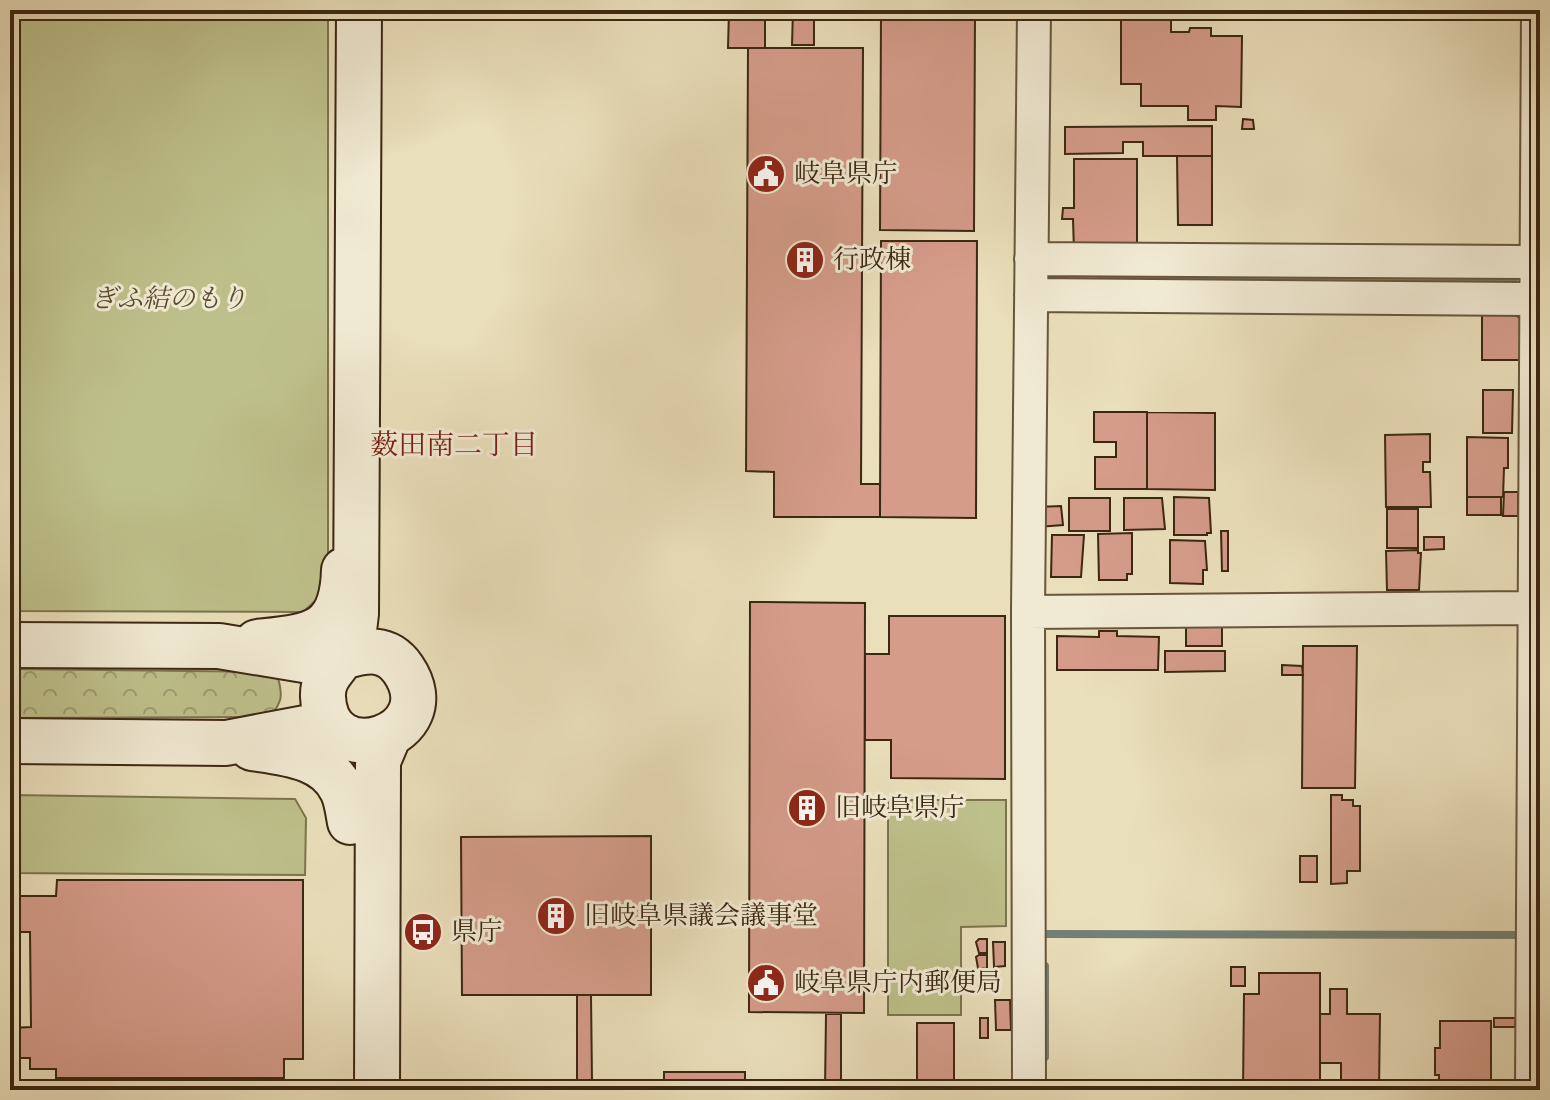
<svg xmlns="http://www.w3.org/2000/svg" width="1550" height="1100" font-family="'IM FELL Double Pica','Noto Serif JP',serif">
  <defs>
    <pattern id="forest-crowns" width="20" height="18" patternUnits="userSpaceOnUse" patternTransform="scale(2)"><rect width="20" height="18" fill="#bec08b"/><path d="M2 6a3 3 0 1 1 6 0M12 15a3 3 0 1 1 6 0" fill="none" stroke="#9c9c70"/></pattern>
  </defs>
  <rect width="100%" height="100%" fill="#eadfbb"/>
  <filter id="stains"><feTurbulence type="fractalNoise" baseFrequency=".0025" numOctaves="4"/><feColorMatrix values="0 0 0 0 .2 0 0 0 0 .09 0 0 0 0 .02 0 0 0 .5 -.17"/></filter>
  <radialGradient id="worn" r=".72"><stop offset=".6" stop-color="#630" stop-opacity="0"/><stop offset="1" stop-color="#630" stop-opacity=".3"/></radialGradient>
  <path fill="url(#forest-crowns)" stroke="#7d744e" stroke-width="2" d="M10,669L269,672L278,678C283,696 282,702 270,717L10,718Z"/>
  <path fill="#bec08b" stroke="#7d744e" stroke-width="2" d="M10,10H328V589L303,612L10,611Z
    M10,795L295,799L306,818L305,875L10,873Z
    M888,800H1006V926L961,927V1015H888Z"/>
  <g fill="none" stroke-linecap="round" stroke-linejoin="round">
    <path stroke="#738074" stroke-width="8" d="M1101,280H1514
      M1046,934L1523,935
      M1045,1057V966"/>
  </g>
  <path fill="#d59c8a" stroke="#3c2712" stroke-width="2" d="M729,10H765V48H728Z
    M793,10H814V45H792Z
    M881,12H975L974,231L880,230Z
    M1121,15H1171V32H1189L1190,28H1211V36H1242L1241,107L1216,106V120H1188V106H1141V84H1121Z
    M748,48H863L861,484H880V517H774V472L746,471Z
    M1243,119L1253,120L1254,129H1242Z
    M1212,126V156H1143V142H1123V153L1065,154V127Z
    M1177,156H1212V225H1178Z
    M1074,159H1137V251H1074L1073,219H1062L1063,208H1074Z
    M881,241H977L976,518L880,517Z
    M1482,312L1513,313L1521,319V360H1482Z
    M1483,390H1513L1512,433H1483Z
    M1094,412H1147V489H1095V457H1116V442H1094Z
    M1147,412L1215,413V490L1147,489Z
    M1430,434V462H1423V472H1430L1431,507H1386L1385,435Z
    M1467,437L1508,438V468H1504L1503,497H1467Z
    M1504,492H1518V516H1503Z
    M1174,497L1209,498L1211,533H1207V535H1174Z
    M1467,497H1501V515H1467Z
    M1069,498H1110V531H1069Z
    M1124,498H1162L1165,529L1124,530Z
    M1061,506L1063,525L1038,527L1037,507Z
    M1387,509H1418V548H1387Z
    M1221,531H1228V571H1222Z
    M1132,533V574H1127V580H1099L1098,534Z
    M1052,535H1084L1081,577H1051Z
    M1424,537H1444V549L1424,550Z
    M1170,540L1205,541L1207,570H1203V584L1170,583Z
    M1418,550V553H1421L1419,590H1387L1386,551Z
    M750,602L865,603L864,1013L749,1012Z
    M889,616H1005V779L891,778V740H865V654H889Z
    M1186,626H1222V646H1186Z
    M1099,631H1117V636L1159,637L1158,670H1057V636L1099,637Z
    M1303,646H1357L1355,788H1302Z
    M1165,651H1225V671L1165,672Z
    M1282,665L1302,666L1303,675H1282Z
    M1331,795H1342V800H1353V806H1360V871H1347V883L1331,884Z
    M651,836V995H462L461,837Z
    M1300,856H1317V882H1300Z
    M57,880H303V1059H284V1078H56V1069H30V1058H10V1028L31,1027L30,932H10V896H56Z
    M979,939H987V953H979L976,942Z
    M993,942H1005V966L994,967Z
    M979,955H987V969L978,968L976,957Z
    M1231,967H1245V986H1231Z
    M1259,973H1320V1090H1243L1244,994H1259Z
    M1330,989H1347V1014H1380L1379,1090H1341V1063H1320V1014H1330Z
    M577,995H591L592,1081H577Z
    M995,1000H1010L1011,1030H996Z
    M826,1014H841V1090H825Z
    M980,1018H988V1038H980Z
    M1494,1018H1516L1515,1027H1494Z
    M1440,1021H1491V1090H1439V1075H1435V1048H1440Z
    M917,1023H954V1088H917Z
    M664,1072H745V1090H664Z
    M461,1081H657V1090H461Z
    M284,1087H307V1090H58H284Z"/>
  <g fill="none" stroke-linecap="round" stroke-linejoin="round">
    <defs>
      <path id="street" d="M1031,259L1540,262
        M1031,295L1540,299
        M1028,612L1540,608
        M1029,1090L1028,612L1034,10
        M1532,1090L1538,10"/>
      <path id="secondary" d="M257,642C312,636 342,635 344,570
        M10,645L219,646L334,665
        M343,657C366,650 387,646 403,669C449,736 326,776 323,697C322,677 335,669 344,654C352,641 355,629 356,614L359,10
        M10,741L226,743L310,727H333
        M252,748C285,753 326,756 342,790C347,800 348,812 350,822
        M377,1090L378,761L389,735"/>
    </defs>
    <use href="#street" stroke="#68553c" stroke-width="36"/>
    <use href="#secondary" stroke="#3c2712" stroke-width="48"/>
    <use href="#street" stroke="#f1ead3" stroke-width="32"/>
    <use href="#secondary" stroke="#f1ead3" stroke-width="44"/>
  </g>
  <defs>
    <symbol id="civic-disc" viewBox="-11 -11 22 22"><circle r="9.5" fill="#8f2418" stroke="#f1ead3"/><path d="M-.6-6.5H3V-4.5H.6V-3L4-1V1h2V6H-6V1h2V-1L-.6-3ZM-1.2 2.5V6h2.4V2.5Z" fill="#fff"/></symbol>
    <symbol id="building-disc" viewBox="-11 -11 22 22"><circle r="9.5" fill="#8f2418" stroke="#f1ead3"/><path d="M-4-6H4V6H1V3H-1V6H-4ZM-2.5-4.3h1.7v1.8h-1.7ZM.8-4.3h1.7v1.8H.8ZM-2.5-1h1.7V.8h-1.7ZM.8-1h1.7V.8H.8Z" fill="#fff"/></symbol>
    <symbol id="bus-disc" viewBox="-11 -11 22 22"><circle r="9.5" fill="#8f2418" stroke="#f1ead3"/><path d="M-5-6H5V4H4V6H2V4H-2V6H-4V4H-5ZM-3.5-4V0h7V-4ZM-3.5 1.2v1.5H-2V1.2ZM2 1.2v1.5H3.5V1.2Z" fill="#fff"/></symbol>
  </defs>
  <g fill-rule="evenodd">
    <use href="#civic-disc" x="744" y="152" width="44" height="44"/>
    <use href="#building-disc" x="783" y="238" width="44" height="44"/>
    <use href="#building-disc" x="785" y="786" width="44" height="44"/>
    <use href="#building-disc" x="534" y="894" width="44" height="44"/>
    <use href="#bus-disc" x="401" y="910" width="44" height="44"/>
    <use href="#civic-disc" x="744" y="961" width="44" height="44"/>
  </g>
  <g text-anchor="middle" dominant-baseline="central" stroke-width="6" stroke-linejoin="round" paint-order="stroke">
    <g font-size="26" fill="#3c2712" stroke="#f1ead3" text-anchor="start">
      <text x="794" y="174">岐阜県庁</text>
      <text x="833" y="260">行政棟</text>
      <text x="835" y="808">旧岐阜県庁</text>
      <text x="584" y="916">旧岐阜県議会議事堂</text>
      <text x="451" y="932">県庁</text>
      <text x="794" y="983">岐阜県庁内郵便局</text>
    </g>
    <g font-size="26" font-style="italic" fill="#5c4d30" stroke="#f1ead3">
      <text x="169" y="299">ぎふ結のもり</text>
    </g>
    <g font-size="28" fill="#7a1f14" stroke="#f1ead3">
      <text x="454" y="445">薮田南二丁目</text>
    </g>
  </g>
  <rect width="1550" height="1100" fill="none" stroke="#eadfbb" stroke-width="40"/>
  <rect x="12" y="12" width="1526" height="1076" fill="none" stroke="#3c2712" stroke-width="4"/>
  <rect x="20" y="20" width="1510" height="1060" fill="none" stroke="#3c2712" stroke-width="2"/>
  <rect width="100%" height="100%" filter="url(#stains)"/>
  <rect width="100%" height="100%" fill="url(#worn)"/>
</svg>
